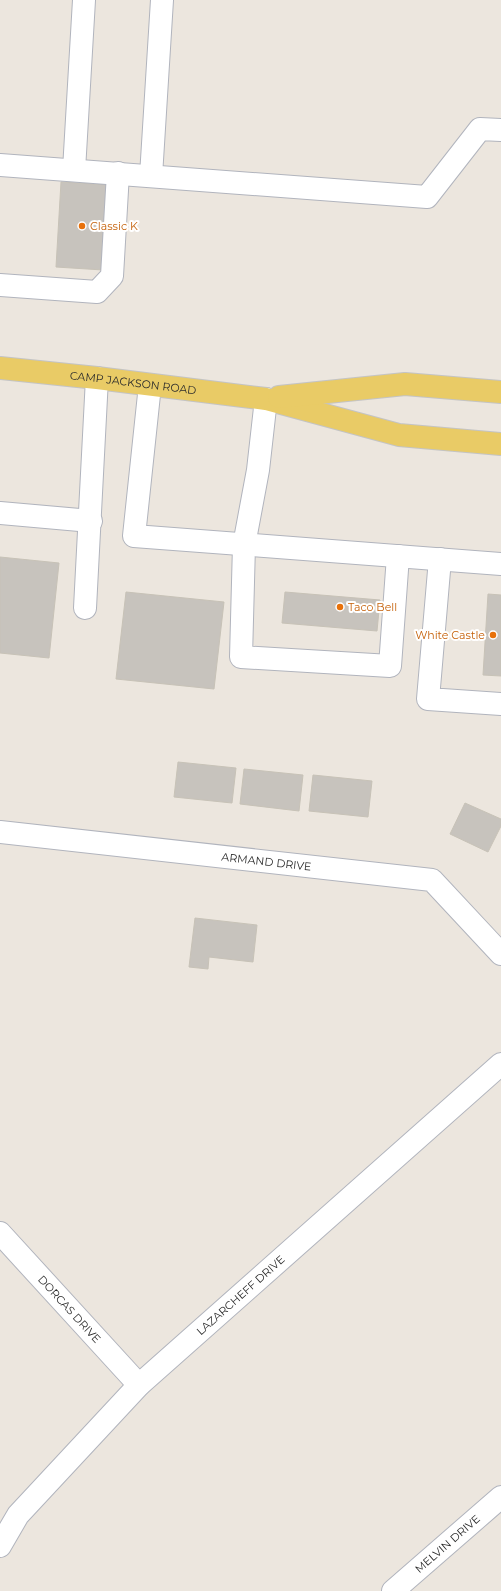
<svg xmlns="http://www.w3.org/2000/svg" width="501" height="1591" font-family="Montserrat,sans-serif">
  <rect width="100%" height="100%" fill="#ece6de"/>
  <path fill="#c7c3bd" stroke="#c7c2b7" d="M61,182L109,185L103,270L56,267Z
    M0,557L59,563L49,658L0,653Z
    M126,592L224,602L214,689L116,679Z
    M285,592L380,600L377,631L282,623Z
    M488,594L501,595V676L483,675Z
    M178,762L236,768L232,803L174,797Z
    M244,769L303,775L299,811L240,804Z
    M313,775L372,781L368,817L309,811Z
    M465,803L501,819V826L488,852L450,834Z
    M195,918L257,925L253,962L209,957L208,969L189,967Z"/>
  <g fill="none" stroke-linecap="round" stroke-linejoin="round">
    <defs>
      <g id="minor">
        <path d="M0,165L427,197L480,129L501,130"/>
        <path d="M74,170L84,0"/>
        <path d="M151,176L162,0"/>
        <path d="M0,285L97,292L112,276L118,173"/>
        <path d="M150,385L134,536L501,564"/>
        <path d="M266,399L258,470L244,545L241,657L390,666L398,556"/>
        <path d="M0,513L91,521"/>
        <path d="M440,559L428,699L501,704"/>
        <path d="M85,608L97,378"/>
        <path id="s1" d="M0,832L432,880L501,954"/>
        <path id="s2" d="M0,1233L139,1385"/>
        <path id="s3" d="M0,1546L18,1515L139,1385L501,1064"/>
        <path id="s4" d="M393,1591L501,1497"/>
      </g>
      <g id="major">
        <path id="s5" d="M0,368L97,378L266,399L399,435L501,444"/>
        <path d="M279,397L405,384L501,392"/>
      </g>
    </defs>
    <use href="#minor" stroke="#b1b4bd" stroke-width="24"/>
    <use href="#major" stroke="#c4c4c4" stroke-width="24"/>
    <use href="#minor" stroke="#fff" stroke-width="22"/>
    <use href="#major" stroke="#e9cb66" stroke-width="22"/>
  </g>
  <g fill="#e8710a" stroke="#fff" stroke-width="1.5">
    <circle cx="82" cy="226" r="4"/>
    <circle cx="340" cy="607" r="4"/>
    <circle cx="493" cy="635" r="4"/>
  </g>
  <g text-anchor="middle" dominant-baseline="central" stroke-width="4" stroke-linejoin="round" paint-order="stroke">
    <g font-size="11" fill="#c56008" stroke="#fff" text-anchor="start">
      <text x="90" y="226">Classic K</text>
      <text x="348" y="607">Taco Bell</text>
      <text x="485" y="635" text-anchor="end">White Castle</text>
    </g>
    <g font-size="11" fill="#2b2b2b" stroke="#fff">
      <text stroke="none"><textPath href="#s5" startOffset="134">CAMP JACKSON ROAD</textPath></text>
      <text stroke="none"><textPath href="#s1" startOffset="268">ARMAND DRIVE</textPath></text>
      <text stroke="none"><textPath href="#s3" startOffset="349">LAZARCHEFF DRIVE</textPath></text>
      <text stroke="none"><textPath href="#s2" startOffset="103">DORCAS DRIVE</textPath></text>
      <text stroke="none"><textPath href="#s4" startOffset="72">MELVIN DRIVE</textPath></text>
    </g>
  </g>
</svg>
